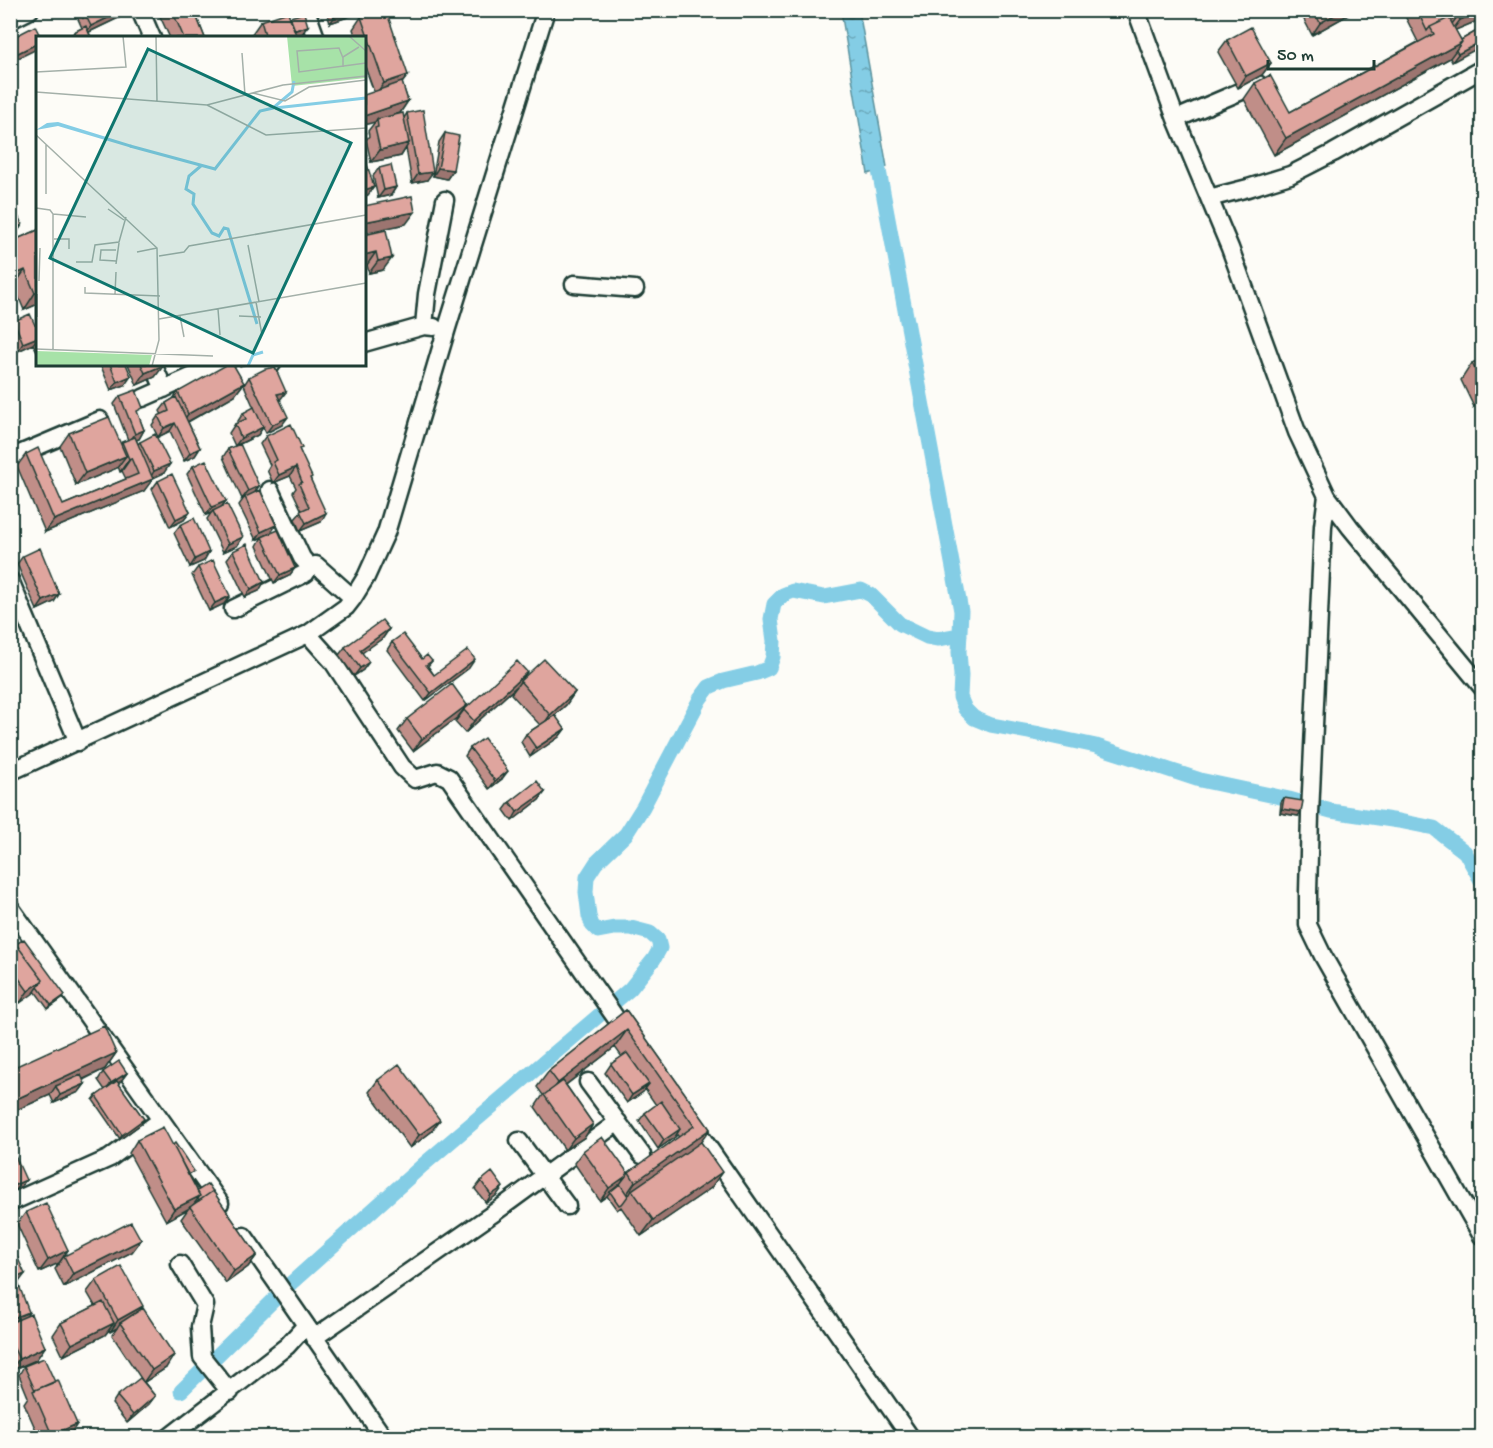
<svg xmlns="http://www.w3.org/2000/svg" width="1493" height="1448" font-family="'Gochi Hand',sans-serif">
  <defs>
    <pattern id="water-ripples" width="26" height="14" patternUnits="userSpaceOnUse" patternTransform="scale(1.5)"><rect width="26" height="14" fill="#84cde5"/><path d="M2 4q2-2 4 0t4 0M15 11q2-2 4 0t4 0" fill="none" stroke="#6ba8ba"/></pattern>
  </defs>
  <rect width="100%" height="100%" fill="#fdfcf7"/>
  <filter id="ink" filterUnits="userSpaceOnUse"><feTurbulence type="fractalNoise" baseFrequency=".0167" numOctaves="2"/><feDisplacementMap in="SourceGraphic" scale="12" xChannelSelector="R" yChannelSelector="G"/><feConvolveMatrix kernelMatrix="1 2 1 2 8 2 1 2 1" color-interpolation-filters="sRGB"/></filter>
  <g filter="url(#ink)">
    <path fill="url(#water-ripples)" stroke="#5c939e" stroke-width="1.5" d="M841,11H859L887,167L868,174Z"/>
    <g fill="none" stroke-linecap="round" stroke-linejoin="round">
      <path stroke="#84cde5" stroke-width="15" d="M875,149L961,611L959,652L961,675L960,697L965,709L974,718L991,725L1040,734L1096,746L1200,780L1289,799L1331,811L1399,821L1434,828L1465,852L1482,882
        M181,1391L289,1285L423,1165L630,989L654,959L660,948L658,940L650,933L631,928H614L598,931L592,925L589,916L586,892L587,877L596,863L626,834L643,807L700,699L709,687L723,681L757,673L769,668L773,657L774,641L771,619L774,604L783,595L793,591L824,597L861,590L871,595L900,624L927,637L938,639L960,635"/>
      <defs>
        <path id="minor" d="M140,10L152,38
          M306,10L316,38
          M1136,10L1176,119L1230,248L1297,432L1327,496L1350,527L1482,687
          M10,20L30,10
          M1176,119L1258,84
          M1209,198L1248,188L1290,175L1333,153L1482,69
          M574,284L635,289
          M424,326L427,294L445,200
          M364,343L424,326L434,327
          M153,364L164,389
          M230,364L235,377L272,364
          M143,398L220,364
          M10,458L100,420
          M270,490L302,558L309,566L316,565L353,598
          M1327,496L1323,526L1310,814L1308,893V925L1323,956L1482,1236
          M10,580L78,742
          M233,609L306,573L309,566
          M308,634L333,662L402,767L415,779L437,772L449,778L629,1037
          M10,772L308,634L346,607L353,598L366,577L386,533L447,328L546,10
          M10,907L220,1203
          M588,1082L642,1155
          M690,1121L911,1438
          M519,1141L567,1206
          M12,1202L110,1158L161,1120
          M244,1236C291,1303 337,1370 384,1438
          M180,1264L205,1305L200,1327L202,1357L230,1392
          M314,1338L491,1215L618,1122
          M168,1438L287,1346L306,1325"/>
      </defs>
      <use href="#minor" stroke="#1f3d34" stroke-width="21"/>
      <use href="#minor" stroke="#fdfcf7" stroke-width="16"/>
    </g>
    <path fill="#c08e88" stroke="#1f3d34" stroke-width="1.5" d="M74,10H135L89,32L91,38H70L74,32L82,28Z
      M159,10H194L205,38H170L158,12Z
      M326,10H368L330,23Z
      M1299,10H1357L1312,35Z
      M1402,10H1482V19L1455,30L1461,40L1482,28L1452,62L1450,58L1274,155L1244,99L1255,83L1290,112L1418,42Z
      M290,17L302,34L297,36V38H249L261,21Z
      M361,17L408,75L402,83L408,101L400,113L394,115L404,118L407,113L427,180L412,183L406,148L401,156L371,162L366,140L369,136L368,131L375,122L374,92L364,64V38H356L353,29Z
      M1227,40L1271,63L1262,75L1238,88L1218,52Z
      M445,133L453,170L447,179L433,176L439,142Z
      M379,168L396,187L391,195L378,198L373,176Z
      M10,198L22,225L14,237L15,240L38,230V304L24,310L14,286Z
      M386,230L383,270L369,273L367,265H364V235Z
      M14,321L35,325L38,324V353L33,344L18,351L10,335V325Z
      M1482,359V403L1474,407L1461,380L1472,363Z
      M100,364H126L125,385L111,390Z
      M128,364H164L155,377L137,385Z
      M249,377L280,400H279L282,425L266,433L263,427L258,435L240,444L254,493L271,533L256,540L239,505L244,498L242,499L223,457L228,449L235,446L229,433L235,424L238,423V421L243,413L254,408L244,385Z
      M244,383L235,395L188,422L200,448L195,456L184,461L170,431L158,437L152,425L158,416L162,415L160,411L166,403L173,399L178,392Z
      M120,396L138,415L144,430L139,439H136L138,444L140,442L164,473L152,478L144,491L45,532L17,466L26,454L63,505L126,479L122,471L120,472L118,466L117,468L76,485L60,446L69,433L121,444L122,442L128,440L114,404Z
      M266,436L300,451L311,480L321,522L300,531L295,519L302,511L293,492L296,488L290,476L273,483L267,470L270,465L260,444Z
      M193,466L243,537L237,546L223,552L207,519L211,513L206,515L187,474Z
      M158,481L190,512L184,520L170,527L152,489Z
      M180,525L204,561L190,567L174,533Z
      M262,537L295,568L289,576L274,583L257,546Z
      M233,551L264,582L259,591L245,597L227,559Z
      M23,556L59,594L54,602L37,610L17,564Z
      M198,567L224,604L209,611L192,575Z
      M389,629L383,638L362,652L363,670L354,676L339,655L345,647Z
      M392,642L422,659L432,661L428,666L434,675L469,668L425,701L387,650Z
      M521,680L575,692L566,705L554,716L565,729L559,737L530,757L521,742L526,734L540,725L511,694L517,686L465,733L455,722L464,710Z
      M467,705L458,717L413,751L398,731L407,719Z
      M470,748L502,779L489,789L465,756Z
      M545,792L539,800L512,821L504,810L510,802Z
      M1284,798L1298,816L1280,813L1281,802Z
      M10,936L16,944L65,995L62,999L48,1009L35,991L20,1003L10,991Z
      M626,1010L710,1129L700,1142L711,1188L641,1236L621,1207L617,1210L607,1196L600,1201L574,1163L583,1151L628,1173L679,1137L677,1135L675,1137L658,1149L639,1121L645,1113L656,1105L645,1089L643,1092L627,1103L605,1073L611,1064L622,1057L615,1047L566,1085L593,1124L585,1137L565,1150L535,1107L543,1095L537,1087L549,1071Z
      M116,1053L105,1069L83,1080L85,1084L79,1092L54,1103L50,1095L10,1113V1069Z
      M103,1072L127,1073L121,1081L118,1083L144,1119L141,1124L120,1139L93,1100L96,1096L105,1090L98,1080Z
      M378,1080L431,1132L410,1148L369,1092Z
      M137,1140L190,1177L197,1191L214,1193L257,1255L248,1267L226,1283L181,1219L188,1209L166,1221L129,1153Z
      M481,1181L497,1195L486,1203L475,1189Z
      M26,1212L68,1250L59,1263L39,1272L17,1224Z
      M141,1240L132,1252L64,1287L55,1269L64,1256Z
      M10,1256L19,1282L18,1283L27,1316L45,1347L36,1360L10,1371Z
      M96,1280L140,1310L166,1368L144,1382L155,1396L149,1404L127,1423L112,1404L117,1396L142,1380L112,1335L117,1328L110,1332L109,1330L105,1335L63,1356L53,1335L61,1323L95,1306L87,1292Z
      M24,1366L55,1382L77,1424L69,1436L65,1437H39L24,1403L28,1397L19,1375Z"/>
    <path fill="#9c746f" stroke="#1f3d34" stroke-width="1.5" d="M124,10H135L85,34L91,26Z
      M349,10H368L330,23L336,15Z
      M1343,10H1357L1312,35L1320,23Z
      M1482,10V19L1451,32L1460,20Z
      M1458,16L1449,28L1431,29Z
      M308,26L302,34L293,38L287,33Z
      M1482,41V46L1452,62L1458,54Z
      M1462,42L1450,58L1274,155L1286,138Z
      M38,43L37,49L10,62V57Z
      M1271,63L1262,75L1238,88L1246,76Z
      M408,75L399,87L375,95L384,83Z
      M408,101L400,113L377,121V119L375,122L364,125V116Z
      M409,143L401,156L371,162L380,150Z
      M438,168L453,170L447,179L433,176Z
      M433,172L427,180L412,183L418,174Z
      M374,187L368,195L364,196V190Z
      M396,187L391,195L378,198L384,190Z
      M415,212L406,224L364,233V222Z
      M22,225L11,241L10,230Z
      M376,252L367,265H364V255Z
      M392,258L383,270L369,273L378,261Z
      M25,270L14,286L10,288V277Z
      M38,292V304L24,310L35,293Z
      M38,337V338L33,344L18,351L23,343Z
      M164,365L155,377L137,385L145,373Z
      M131,376L125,385L111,390L117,382Z
      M244,383L235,395L180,426L188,414Z
      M286,392L280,400L271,402L277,394Z
      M1482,395V403L1474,407Z
      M288,417L282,425L266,433L272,425Z
      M175,423L170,431L158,437L164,428Z
      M263,427L258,435L235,446L241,438Z
      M144,430L139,439L129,442L135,434Z
      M200,448L195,456L184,461L190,453Z
      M126,456L117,468L76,485L85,473Z
      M131,458L122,471L120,472L129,459Z
      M170,464L164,473L149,480L154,471Z
      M296,467L290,476L273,483L279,475Z
      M153,479L144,491L45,532L54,520Z
      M259,486L254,494L242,499L248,491Z
      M226,501L220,509L213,511L211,513L206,515L212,507Z
      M190,512L184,520L170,527L176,519Z
      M326,513L321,522L300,531L306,523Z
      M276,525L271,533L256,540L261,532Z
      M243,537L237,546L223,552L228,544Z
      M209,552L204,561L190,567L195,559Z
      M295,568L289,576L274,583L280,575Z
      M264,582L259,591L245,597L251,589Z
      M59,594L54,602L37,610L43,601Z
      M230,596L224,604L209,611L215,603Z
      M389,629L383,638L355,658L360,650Z
      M475,659L469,668L425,701L431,693Z
      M369,662L363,670L354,676L360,668Z
      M527,672L517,686L465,733L474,721Z
      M575,692L566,705L542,727L550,715Z
      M467,705L458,717L413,751L422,739Z
      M565,729L559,737L530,757L536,748Z
      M508,771L502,779L489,789L495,781Z
      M545,792L539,800L512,821L517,812Z
      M1282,809L1301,812L1298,816L1280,813Z
      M43,980L34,993L20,1003L28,991Z
      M65,995L62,999L48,1009L51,1005Z
      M627,1030L615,1047L547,1099L558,1083Z
      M116,1053L105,1069L58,1091L56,1086L50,1095L10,1113V1102Z
      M127,1073L121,1081L106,1091L111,1083Z
      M85,1084L79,1092L54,1103L60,1095Z
      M649,1084L643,1092L627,1103L632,1095Z
      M144,1119L141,1124L120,1139L122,1135Z
      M440,1120L431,1132L410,1148L419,1135Z
      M593,1124L585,1137L565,1150L574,1138Z
      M680,1129L675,1137L658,1149L664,1140Z
      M710,1129L698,1146L632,1190L630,1194L624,1198L635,1182Z
      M722,1172L711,1188L641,1236L653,1220Z
      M626,1176L617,1188L610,1192L607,1196L600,1201L609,1188Z
      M26,1180L20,1188L10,1192V1187Z
      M503,1187L497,1195L486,1203L491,1195Z
      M200,1196L191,1208L190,1207L188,1209L166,1221L174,1209Z
      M141,1240L132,1252L64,1287L73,1274Z
      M68,1250L59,1263L39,1272L48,1260Z
      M257,1255L248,1267L226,1283L234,1271Z
      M25,1274L19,1282L10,1286V1280Z
      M143,1306L135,1318L120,1323L117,1328L110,1332L118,1320Z
      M29,1312L24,1320L10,1325L11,1319Z
      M114,1323L105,1335L63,1356L72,1344Z
      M45,1347L36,1360L10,1371L19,1359Z
      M174,1355L166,1368L143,1383L152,1370Z
      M155,1396L149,1404L127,1423L133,1415Z
      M77,1424L69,1436L65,1437H49L52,1435Z"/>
    <path fill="#dfa59e" stroke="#1f3d34" stroke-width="1.5" d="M79,10H93L85,14L83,18Z
      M93,10H124L91,26L85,14Z
      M172,10H194L205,38H184Z
      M334,10H349L336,15Z
      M379,10H386L408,75L384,83L361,17Z
      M1314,10H1343L1320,23Z
      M1417,10H1482L1460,20L1458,16L1450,20L1449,18L1430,27L1427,31Z
      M288,12L297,38H266L261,21Z
      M304,13L308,26L295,30L290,17Z
      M1449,18L1462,42L1286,138L1255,83L1270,75L1290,112L1434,34L1430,27Z
      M35,26L41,38H38V43L10,57V39Z
      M86,26L91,38H76L74,32Z
      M1251,27L1271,63L1246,76L1227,40Z
      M1482,28V41L1458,54L1456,50L1462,42L1461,40Z
      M402,82L408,101L364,116V95Z
      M423,110L433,172L418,174L407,113Z
      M403,113L409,143L380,150L375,128L378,127L377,119Z
      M445,133L459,136L453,170L438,168Z
      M364,155L374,187L364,190Z
      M391,165L396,187L384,190L379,168Z
      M412,196L415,212L364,222V206Z
      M10,198L22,225L10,230Z
      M38,230V292L35,293L25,270L10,277V242Z
      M386,230L392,258L378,261L376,252L364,255V235Z
      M13,234L15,240L10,242V235Z
      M30,314L35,325L38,324V337L23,343L14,321Z
      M1482,359V384L1472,363Z
      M110,364H126L131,376L117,382Z
      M141,364H164V365L145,373Z
      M228,364H233L244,383L188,414L178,392Z
      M275,367L286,392L277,394L288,417L272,425L249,377L265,369Z
      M136,390L143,408L137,411L144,430L135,434L120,396Z
      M176,397L200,448L190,453L175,423L164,428L158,416L169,411L166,403Z
      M254,407L263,427L241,438L235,424L246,419L243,413Z
      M109,417L126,456L85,473L69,433Z
      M291,424L302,448L299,449L312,477L310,478L326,513L306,523L300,511L309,507L299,484L302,482L296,467L279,475L273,462L277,460L266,436Z
      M155,434L170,464L154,471L140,442Z
      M135,437L153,479L54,520L26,454L38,448L63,505L138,474L131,458L129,459L122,442Z
      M240,444L259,486L248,491L228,449Z
      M206,460L226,501L212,507L193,466Z
      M172,474L190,512L176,519L158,481Z
      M260,490L276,525L261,532L245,497Z
      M227,504L243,537L228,544L213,511Z
      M194,518L209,552L195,559L180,525Z
      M278,530L295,568L280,575L262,537Z
      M247,544L264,582L251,589L233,551Z
      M40,548L59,594L43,601L23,556Z
      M213,560L230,596L215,603L198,567Z
      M382,620L389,629L360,650L369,662L360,668L345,647Z
      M403,634L422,659L427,655L432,661L426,665L434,675L468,650L475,659L431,693L392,642Z
      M544,659L575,692L550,715L520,681Z
      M517,661L527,672L474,721L464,710Z
      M452,684L467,705L422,739L407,719Z
      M555,715L565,729L536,748L526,734Z
      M484,738L508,771L495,781L470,748Z
      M537,781L545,792L517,812L510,802Z
      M1284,798L1303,801L1301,812L1282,809Z
      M10,936L43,980L28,991L10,966Z
      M24,939L65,995L51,1005L38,987L43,980L16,944Z
      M626,1010L710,1129L635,1182L629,1172L694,1126L627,1030L558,1083L549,1071Z
      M104,1026L116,1053L10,1102V1069Z
      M627,1053L649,1084L632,1095L611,1064Z
      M119,1061L127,1073L111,1083L103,1072Z
      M399,1064L440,1120L419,1135L378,1080Z
      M81,1075L85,1084L60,1095L56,1086Z
      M117,1081L144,1119L122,1135L96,1096Z
      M563,1081L593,1124L574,1138L544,1095Z
      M661,1101L680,1129L664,1140L645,1113Z
      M163,1127L200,1196L174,1209L137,1140Z
      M602,1137L628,1173L626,1176L609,1188L583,1151Z
      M701,1142L722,1172L653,1220L632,1190Z
      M175,1143L194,1171L188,1175L173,1145Z
      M10,1145L26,1180L10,1187Z
      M492,1172L503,1187L491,1195L481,1181Z
      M208,1184L214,1193L213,1191L199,1201L198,1199L200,1196L197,1191Z
      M620,1184L628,1196L623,1203L619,1205L610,1192Z
      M213,1191L257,1255L234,1271L190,1207Z
      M46,1203L68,1250L48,1260L26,1212Z
      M10,1222L16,1235L10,1237Z
      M131,1222L141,1240L73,1274L64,1256Z
      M16,1254L25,1274L10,1280V1256Z
      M121,1266L143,1306L118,1320L96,1280Z
      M17,1280L29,1312L11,1319L10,1317V1283Z
      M103,1302L114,1323L72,1344L61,1323Z
      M143,1308L174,1355L152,1370L120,1323Z
      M31,1314L45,1347L19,1359L10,1340V1323Z
      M44,1358L55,1382L35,1390L24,1366Z
      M140,1378L155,1396L133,1415L117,1396Z
      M58,1380L77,1424L52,1435L33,1391Z"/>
  </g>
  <g transform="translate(36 36)">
    <rect width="330" height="330" fill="#fdfcf7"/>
    <path d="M251,0H330V42L256,50ZM0,315L116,319L113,330H0Z" fill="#a7e2a8"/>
    <path d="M22,86L96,109V112L22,90L0,94L11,87Z" fill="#84cde5"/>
    <path fill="none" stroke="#84cde5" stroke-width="3" d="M239,72L330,62M94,110L179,133L224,75L237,72L256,56L258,45M166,129L153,140L150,153L158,158L157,168L176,197L183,200L188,192L192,193L221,288M212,330L217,319L227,316"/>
    <path fill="none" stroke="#a4b0a9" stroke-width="1.5" d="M120,0L121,66M313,0L330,15M206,17L209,59M307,22L303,12L261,15L263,36L330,27M307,31V21L323,11M0,36L90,31L87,0M0,56L171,69L247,49L330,40M217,57L249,65L273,51L330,44M171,69L230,99L330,92M0,99L121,212L123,304L116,330M10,158V108M0,172L14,174L17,178V313M72,173L88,184M17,178L50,181M18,203H33V213M212,209L223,266M101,216L121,212M123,220L148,216L153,210L330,179M80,225L64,224L65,214H80M40,226H56L59,209L83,206L90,181M80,228L83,207M3,245L4,212M49,251V257L124,260M1,258V281M79,258L80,236M220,266L226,299M182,273L184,299M144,280L148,301M203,280L225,281M123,283L330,247M0,313L177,320"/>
    <path fill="#0f766e" fill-opacity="0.15" stroke="#0f766e" stroke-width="3" d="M112,13L315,107L217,317L14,222Z"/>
    <rect width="330" height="330" fill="none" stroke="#1f3d34" stroke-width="3"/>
  </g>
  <rect width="1493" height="1448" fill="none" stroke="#fdfcf7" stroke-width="36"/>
  <rect x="18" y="18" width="1457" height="1412" fill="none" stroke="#1f3d34" stroke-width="2" filter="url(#ink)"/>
  <path d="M1268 60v9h106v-9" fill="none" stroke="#1f3d34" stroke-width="3"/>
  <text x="1277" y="60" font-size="18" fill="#1f3d34" stroke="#fdfcf7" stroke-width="4.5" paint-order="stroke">50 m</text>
</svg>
